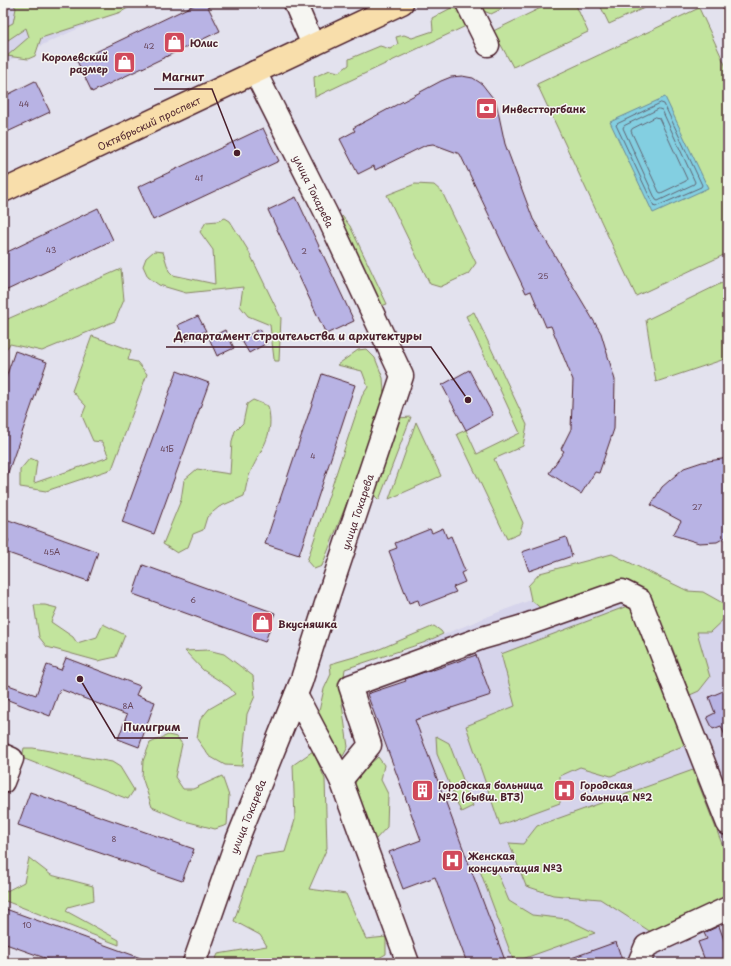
<svg xmlns="http://www.w3.org/2000/svg" width="731" height="966" font-family="'Playpen Sans',sans-serif">
  <rect width="100%" height="100%" fill="#e3e2ee"/>
  <filter id="ink" filterUnits="userSpaceOnUse"><feTurbulence type="fractalNoise" baseFrequency=".025" numOctaves="2"/><feDisplacementMap in="SourceGraphic" scale="8" xChannelSelector="R" yChannelSelector="G"/><feConvolveMatrix kernelMatrix="1 2 1 2 8 2 1 2 1" color-interpolation-filters="sRGB"/></filter>
  <g filter="url(#ink)">
    <path fill="#d6d4eb" d="M3,3H134L3,63Z
      M615,568L728,618V963H467L435,877L403,889L389,852L421,840L367,694L406,681L402,671L430,661L423,643L499,612Z"/>
    <path fill="#c2e49d" stroke="#868264" d="M12,3H136L121,12L41,38L35,56L28,59L7,56L29,37L26,28L5,42H3V28L13,23L16,8Z
      M479,3H514L491,14L479,9Z
      M551,3H575L588,32L513,67L501,45L487,34Z
      M599,3H655L609,24Z
      M453,7L460,11L468,25L315,97L314,77L330,70L339,72L349,65V59L380,46L390,49L398,44L396,37L404,35L412,38L433,31L432,18Z
      M699,8L728,71V253L636,296L537,84Z
      M415,184L434,185L442,192L476,263L468,274L440,287L430,284L387,195Z
      M342,216L350,226L387,304L376,308L339,225Z
      M225,218L230,221L248,250L281,318L279,361H275L274,359L270,325L248,316L240,306L243,287L186,293L159,285L148,277L143,266L146,258L154,251L163,252L169,271L173,275L215,284L213,250L200,232L206,222L218,221Z
      M121,269L124,300L115,321L42,351L10,344L3,353V321Z
      M728,280V358L656,382L646,320Z
      M474,312L527,425L523,446L494,459L523,523L519,534L507,539L457,434L466,430L477,454L520,433L466,316Z
      M92,336L131,350L128,360L137,362L147,374L112,469L46,491L20,487V470L30,458L37,461L34,483L109,457L102,442L93,441L82,416L86,406L72,391Z
      M366,349L375,358L383,378L385,405L322,566L314,569L307,561L362,396L368,387L362,371L337,365L358,350Z
      M253,400L268,406C275,435 262,447 251,471C247,479 246,488 244,496L219,507L207,517L203,530L193,534L188,547L177,553L163,544L181,500L184,480L197,469L230,474L232,441L235,431L243,423L247,404Z
      M411,417L379,500L371,492L398,418Z
      M416,422L441,476L389,499Z
      M612,554L688,591L703,592L728,606V615L710,632H697L710,677L699,691L690,695L672,647L650,602L626,588L544,611L531,600L528,586L540,573Z
      M34,605H45L57,608L51,622L73,637L77,643L97,637L103,624L125,635L116,657L98,661L47,647L39,637Z
      M630,605L685,745L611,776L580,767L560,776V803L500,825L466,726L515,706L501,654Z
      M434,626L441,631L443,634L423,643L345,669L341,697L348,747L343,756L337,758L317,720L324,689L331,674L330,664L375,651Z
      M208,650L224,654L253,676L255,696L247,714L242,766L225,765L209,756L197,739L200,720L209,709L235,694L229,687L203,670L185,651Z
      M168,735L177,737L182,744L175,777L183,789H193L222,776L229,796L227,825L215,829L185,821L152,807L142,777L143,761L150,743Z
      M436,736L449,743L473,806L461,812L437,754Z
      M24,748H33L112,762L120,767L134,790L128,799L22,758Z
      M313,751L325,779L327,848L309,889L346,894L366,939L386,937V954L370,963H214L218,954L267,946L260,935L234,921L256,856L285,852L295,820L293,765Z
      M378,757L384,765L381,780L388,794L387,827L375,840L364,838L352,791L359,773Z
      M693,770L728,859V896L651,932L600,899L553,895L526,886L509,843L523,844L537,826Z
      M29,858L51,875L93,886L94,900L68,907L66,911L119,940V945L3,900V893L24,882Z
      M494,865L509,901L532,915L567,919L595,933L514,962L479,868Z"/>
    <path fill="#83cfe1" stroke="#6c8998" d="M665,97L708,188L653,213L610,122Z"/>
    <g fill="none" stroke-linecap="round" stroke-linejoin="round">
      <path stroke="#616574" stroke-width="1" d="M661,103L664,104L702,185L701,187L655,207L654,206L616,125L617,124Z
        M659,109L662,110L695,182L694,184L658,201L656,200L623,128L624,126Z
        M656,117L659,118L687,179L686,181L661,193L659,192L631,131L632,129Z"/>
    </g>
    <path fill="#b8b3e4" stroke="#4a1f2b" d="M198,3H206L220,31L92,92L77,61Z
      M462,76L473,78L482,84L496,102L505,144L533,219L601,333L615,380L614,429L599,473L595,472L581,494L549,473L564,451L561,449L571,429L573,380L551,326L546,327L531,291L526,293L460,154L433,144L426,145L375,170L374,166L358,174L340,139L355,131L353,128L441,81L451,77Z
      M35,81L50,112L3,134V97Z
      M263,128L279,161L153,220L138,187Z
      M296,197L354,321L326,334L268,210Z
      M98,208L113,240L3,292V254Z
      M198,316L206,331L185,341L178,325Z
      M260,329L267,343L249,353L241,339Z
      M225,330L234,348L217,356L209,338Z
      M15,351L47,362L5,481H3V386Z
      M469,370L493,415L466,430L442,385Z
      M177,371L209,383L154,534L122,522Z
      M322,374L355,385L299,555L265,544Z
      M728,458V536L717,542L699,543L673,535L681,521L651,505L662,487L684,468L702,462Z
      M3,518L98,552L88,581L5,552L9,540L3,539Z
      M443,528L447,538L451,536L465,571L461,573L465,582L453,587L456,592L420,606L418,600L409,603L389,551L397,548L395,543L430,529L432,533Z
      M566,537L572,556L529,571L522,552Z
      M143,565L275,613L265,642L133,594Z
      M476,655L491,695L415,720L506,963H467L435,877L403,889L389,852L421,840L367,694L406,681L405,679L433,669V670Z
      M66,658L140,686L136,695L155,702L139,747L118,739L127,715L60,689L50,716L3,698V683L36,695L47,665L61,670Z
      M728,689V743L721,726L713,729L707,717L715,713L709,697Z
      M30,792L194,849L182,881L18,825Z
      M3,908L149,961V963H59L3,943Z
      M719,926L728,951V963H706L698,942L707,939L704,933Z
      M616,942L623,963H563V961Z"/>
    <g fill="none" stroke-linecap="round" stroke-linejoin="round">
      <defs>
        <g id="minor">
          <path d="M295,3L313,45"/>
          <path d="M467,3L488,45"/>
          <path d="M296,695L341,780L408,963"/>
          <path d="M3,755L12,759L3,782"/>
          <path d="M341,780L370,745L350,686L482,638L520,627L622,591L640,600L728,824"/>
          <path id="s1" d="M194,963L236,843L301,682L330,591L402,376L326,213L255,72"/>
          <path d="M639,963L646,946L728,908"/>
        </g>
        <g id="major">
          <path id="s2" d="M3,191L402,3"/>
        </g>
      </defs>
      <use href="#minor" stroke="#4a1f2b" stroke-width="25"/>
      <use href="#major" stroke="#4a1f2b" stroke-width="25"/>
      <use href="#minor" stroke="#f6f6f2" stroke-width="22"/>
      <use href="#major" stroke="#f8deab" stroke-width="22"/>
    </g>
  </g>
  <defs>
    <symbol id="shop-square" viewBox="-11 -11 22 22"><rect x="-9" y="-9" width="18" height="18" rx="4" fill="#d1495b" stroke="#f6f6f2"/><path d="M-5-2.5h2.3a2.7 3.5 0 0 1 5.4 0H5L5.5 6h-11ZM-1.5-2.5h3a1.5 2.3 0 0 0-3 0Z" fill="#fff"/></symbol>
    <symbol id="bank-square" viewBox="-11 -11 22 22"><rect x="-9" y="-9" width="18" height="18" rx="4" fill="#d1495b" stroke="#f6f6f2"/><path d="M-6-4H6V4H-6ZM0-2.3a2.3 2.3 0 1 0 0 4.6a2.3 2.3 0 1 0 0-4.6Z" fill="#fff"/></symbol>
    <symbol id="building-square" viewBox="-11 -11 22 22"><rect x="-9" y="-9" width="18" height="18" rx="4" fill="#d1495b" stroke="#f6f6f2"/><path d="M-4-6H4V6H1V3H-1V6H-4ZM-2.5-4.3h1.7v1.8h-1.7ZM.8-4.3h1.7v1.8H.8ZM-2.5-1h1.7V.8h-1.7ZM.8-1h1.7V.8H.8Z" fill="#fff"/></symbol>
    <symbol id="hospital-square" viewBox="-11 -11 22 22"><rect x="-9" y="-9" width="18" height="18" rx="4" fill="#d1495b" stroke="#f6f6f2"/><path d="M-5-5h3v3.5h4V-5h3V5h-3V1.5h-4V5h-3Z" fill="#fff"/></symbol>
  </defs>
  <g fill-rule="evenodd">
    <use href="#shop-square" x="162" y="30" width="25" height="25"/>
    <use href="#shop-square" x="112" y="50" width="25" height="25"/>
    <use href="#bank-square" x="474" y="96" width="25" height="25"/>
    <use href="#shop-square" x="250" y="610" width="25" height="25"/>
    <use href="#building-square" x="410" y="778" width="25" height="25"/>
    <use href="#hospital-square" x="552" y="778" width="25" height="25"/>
    <use href="#hospital-square" x="440" y="848" width="25" height="25"/>
  </g>
  <g text-anchor="middle" dominant-baseline="central" stroke-width="3" stroke-linejoin="round" paint-order="stroke">
    <g font-size="8" fill="#664459">
      <text x="149" y="46">42</text>
      <text x="24" y="104">44</text>
      <text x="199" y="178">41</text>
      <text x="51" y="250">43</text>
      <text x="304" y="251">2</text>
      <text x="543" y="276">25</text>
      <text x="167" y="449">41Б</text>
      <text x="313" y="456">4</text>
      <text x="697" y="507">27</text>
      <text x="52" y="552">45А</text>
      <text x="193" y="600">6</text>
      <text x="128" y="706">8А</text>
      <text x="114" y="839">8</text>
      <text x="27" y="925">10</text>
    </g>
    <g font-size="10" font-weight="bold" fill="#4a1f2b" stroke="#f6f6f2" text-anchor="start">
      <text x="190" y="42">Юлис</text>
      <text x="108" y="56" text-anchor="end">Королевский<tspan x="108" dy="12">размер</tspan></text>
      <text x="502" y="108">Инвестторгбанк</text>
      <text x="278" y="623">Вкусняшка</text>
      <text x="438" y="784">Городская больница<tspan x="438" dy="12">№2 (бывш. ВТЗ)</tspan></text>
      <text x="580" y="784">Городская<tspan x="580" dy="12">больница №2</tspan></text>
      <text x="468" y="855">Женская<tspan x="468" dy="12">консультация №3</tspan></text>
    </g>
    <g font-size="10" fill="#4a1f2b" stroke="#f6f6f2">
      <text stroke="none"><textPath href="#s2" startOffset="161">Октябрьский проспект</textPath></text>
      <text transform="translate(314 191) rotate(64)">улица Токарева</text>
      <text stroke="none"><textPath href="#s1" startOffset="480">улица Токарева</textPath></text>
      <text stroke="none"><textPath href="#s1" startOffset="156">улица Токарева</textPath></text>
    </g>
  </g>
  <path fill="none" stroke="#4a1f2b" stroke-width="1.5" d="M237 153L212 89H154M468 400L431 347H166M80 679L115 738H188"/>
  <g fill="#4a1f2b" stroke="#f6f6f2" stroke-width="1.5">
    <circle cx="237" cy="153" r="4"/>
    <circle cx="468" cy="400" r="4"/>
    <circle cx="80" cy="679" r="4"/>
  </g>
  <g font-size="11" text-anchor="middle" font-weight="bold" fill="#4a1f2b" stroke="#f6f6f2" stroke-width="3" stroke-linejoin="round" paint-order="stroke">
    <text x="183" y="81">Магнит</text>
    <text x="298" y="340">Департамент строительства и архитектуры</text>
    <text x="152" y="731">Пилигрим</text>
  </g>
  <rect width="731" height="966" fill="none" stroke="#f6f6f2" stroke-width="16"/>
  <rect x="8" y="8" width="715" height="950" fill="none" stroke="#4a1f2b" stroke-width="1.5" filter="url(#ink)"/>
</svg>
